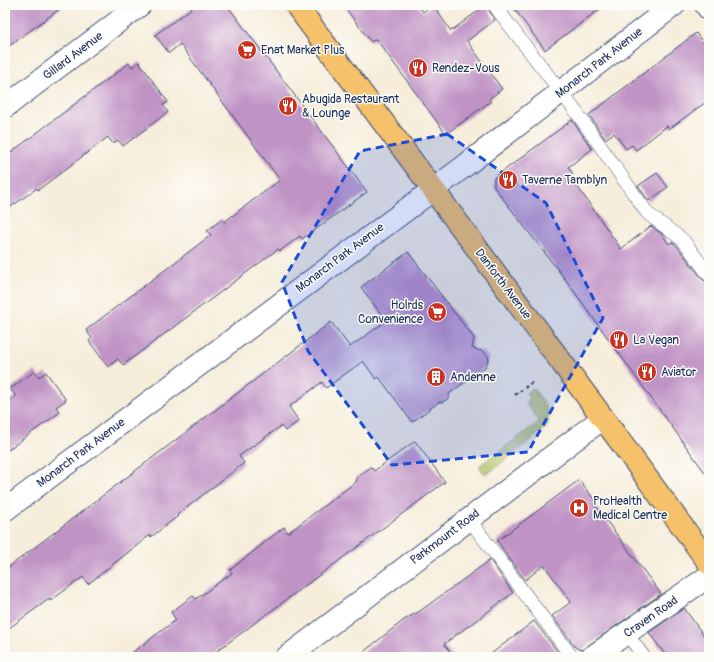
<svg xmlns="http://www.w3.org/2000/svg" width="714" height="662" font-family="Pangolin,sans-serif">
  <rect width="100%" height="100%" fill="#fdfcf7"/>
  <filter id="ink" filterUnits="userSpaceOnUse"><feTurbulence type="fractalNoise" baseFrequency=".025" numOctaves="2"/><feDisplacementMap in="SourceGraphic" scale="8" xChannelSelector="R" yChannelSelector="G"/><feConvolveMatrix kernelMatrix="1 2 1 2 8 2 1 2 1" color-interpolation-filters="sRGB"/></filter>
  <filter id="wash" filterUnits="userSpaceOnUse"><feTurbulence type="fractalNoise" baseFrequency=".012" numOctaves="4" result="noise"/><feDisplacementMap in="SourceGraphic" scale="16" xChannelSelector="R" yChannelSelector="G"/><feGaussianBlur stdDeviation="0.9" result="paint"/><feColorMatrix in="noise" values="0 0 0 0 0 0 0 0 0 0 0 0 0 0 0 0 0 1.4 0 .05"/><feComposite in="paint" operator="in"/></filter>
  <g filter="url(#wash)">
    <rect width="100%" height="100%" fill="#f6edda"/>
    <path fill="#b5c467" stroke="#687a62" d="M533,388C542,401 554,412 546,428L491,471L487,474L483,472L479,466L539,422L526,403L530,400L526,393Z"/>
    <g id="blocks">
      <path fill="#c093c5" d="M5,5H65L5,49Z
        M196,5H227L367,192L302,239L300,236L280,251L278,249L123,365L118,359L108,367L89,341L92,338L86,330L211,235L207,231L222,219L224,222L280,180L180,44L169,53L155,35Z
        M343,5H418L423,12L433,5L451,31L486,5L495,20L467,41L502,89L489,99L491,101L446,134L376,39L371,42Z
        M504,5H605L545,50L513,7L508,10Z
        M696,33L709,51V100L669,129L667,126L636,150L632,145L626,149L614,133L605,139L589,115Z
        M139,62L168,102L163,105L168,112L123,146L118,140L113,144L108,137L38,190L37,188L5,211V157L129,63L132,67Z
        M572,120L592,149L568,167L573,174L570,176L621,249L651,226L661,233L669,244L672,242L677,246L703,280L709,283V478L568,283L494,187V178Z
        M657,173L668,187L649,201L638,186Z
        M408,252L474,338L472,348L484,352L489,358L485,367L449,394V398L443,402H439L412,422L379,377L376,379L363,361L326,388L322,382L289,407L299,421L285,431L281,426L239,456L244,463L177,515L178,516L151,537L150,535L88,584L83,577L50,601L49,599L5,631V570L331,322L350,347L386,321L361,287Z
        M35,371L39,377L46,372L66,400L56,407L60,412L5,452V404L16,396L10,389Z
        M415,441L445,482L209,657H126L176,620L171,612L193,596L196,599L232,573L230,570L284,527L288,533L357,481L356,478L371,467L374,471Z
        M579,480L596,502L594,504L661,594L582,650L576,648L552,616L571,602L544,565L525,580L497,541Z
        M490,560L513,593L444,644L454,657H357L404,620L420,611Z
        M684,608L709,643V657H667L649,633Z
        M534,621L558,652L551,657H487Z"/>
    </g>
  </g>
  <g filter="url(#ink)">
    <use href="#blocks" fill-opacity="0" stroke="#3c4c71" stroke-width="1"/>
    <g fill="none" stroke-linecap="round" stroke-linejoin="round">
      <defs>
        <path id="service" d="M494,5L577,113L648,214L683,240L709,275
          M469,519L572,657
          M627,634L644,657"/>
        <path id="minor" d="M706,5L709,9
          M5,107L140,5
          M5,510L462,168L674,5
          M287,657L603,418
          M592,657L709,576"/>
        <path id="primary" d="M296,5L603,418L709,563"/>
      </defs>
      <use href="#service" stroke="#3c4c71" stroke-width="14"/>
      <use href="#minor" stroke="#3c4c71" stroke-width="24"/>
      <use href="#primary" stroke="#3c4c71" stroke-width="24"/>
      <path stroke="#3c4c71" stroke-width="2.5" stroke-dasharray="3 3" stroke-linecap="butt" d="M515,395L534,381"/>
      <use href="#service" stroke="#fff" stroke-width="13"/>
      <use href="#minor" stroke="#fff" stroke-width="22"/>
      <use href="#primary" stroke="#f5c16b" stroke-width="22"/>
    </g>
  </g>
  <path fill="#1d4ed8" fill-opacity="0.2" stroke="#1d4ed8" stroke-width="3" stroke-dasharray="8 5" stroke-linejoin="round" d="M447,134L546,203L603,318L528,452L392,465L308,351L282,282L360,151Z"/>
  <defs>
    <symbol id="supermarket-disc" viewBox="-11 -11 22 22"><circle r="9.5" fill="#c8321e" stroke="#fdfcf7"/><path d="M-6-5.5h2.5l.6 2H6L4.5 2H-2.5L-4.4-4H-6ZM-1.5 3.2a1.3 1.3 0 1 0 .1 0ZM3 3.2a1.3 1.3 0 1 0 .1 0Z" fill="#fff"/></symbol>
    <symbol id="restaurant-disc" viewBox="-11 -11 22 22"><circle r="9.5" fill="#c8321e" stroke="#fdfcf7"/><path d="M-5-6h1v4h1v-4h1v4h1v-4h1v5L-1.5 .5V6h-2V.5L-5-1ZM5-6V6H3V1.5H1.5Q1.5-4 5-6Z" fill="#fff"/></symbol>
    <symbol id="building-disc" viewBox="-11 -11 22 22"><circle r="9.5" fill="#c8321e" stroke="#fdfcf7"/><path d="M-4-6H4V6H1V3H-1V6H-4ZM-2.5-4.3h1.7v1.8h-1.7ZM.8-4.3h1.7v1.8H.8ZM-2.5-1h1.7V.8h-1.7ZM.8-1h1.7V.8H.8Z" fill="#fff"/></symbol>
    <symbol id="hospital-disc" viewBox="-11 -11 22 22"><circle r="9.5" fill="#c8321e" stroke="#fdfcf7"/><path d="M-5-5h3v3.5h4V-5h3V5h-3V1.5h-4V5h-3Z" fill="#fff"/></symbol>
  </defs>
  <g fill-rule="evenodd">
    <use href="#supermarket-disc" x="236" y="39" width="22" height="22"/>
    <use href="#restaurant-disc" x="407" y="57" width="22" height="22"/>
    <use href="#restaurant-disc" x="277" y="95" width="22" height="22"/>
    <use href="#restaurant-disc" x="497" y="169" width="22" height="22"/>
    <use href="#supermarket-disc" x="426" y="301" width="22" height="22"/>
    <use href="#restaurant-disc" x="608" y="329" width="22" height="22"/>
    <use href="#restaurant-disc" x="636" y="361" width="22" height="22"/>
    <use href="#building-disc" x="425" y="366" width="22" height="22"/>
    <use href="#hospital-disc" x="568" y="497" width="22" height="22"/>
  </g>
  <g text-anchor="middle" dominant-baseline="central" stroke-width="3" stroke-linejoin="round" paint-order="stroke">
    <g font-size="12" fill="#1b2f5e" stroke="#fdfcf7" text-anchor="start">
      <text x="261" y="50">Enat Market Plus</text>
      <text x="432" y="68">Rendez-Vous</text>
      <text x="302" y="99">Abugida Restaurant<tspan x="302" dy="14">&amp; Lounge</tspan></text>
      <text x="522" y="180">Taverne Tamblyn</text>
      <text x="423" y="305" text-anchor="end">Holrds<tspan x="423" dy="14">Convenience</tspan></text>
      <text x="633" y="340">La Vegan</text>
      <text x="661" y="372">Aviator</text>
      <text x="450" y="377">Andenne</text>
      <text x="593" y="501">ProHealth<tspan x="593" dy="14">Medical Centre</tspan></text>
    </g>
    <g font-size="12" fill="#1b2f5e" stroke="#fdfcf7">
      <text transform="translate(73 56) rotate(-37)">Gillard Avenue</text>
      <text transform="translate(599 63) rotate(-38)">Monarch Park Avenue</text>
      <text transform="translate(340 258) rotate(-37)">Monarch Park Avenue</text>
      <text transform="translate(503 284) rotate(53)">Danforth Avenue</text>
      <text transform="translate(81 453) rotate(-37)">Monarch Park Avenue</text>
      <text transform="translate(445 537) rotate(-37)">Parkmount Road</text>
      <text transform="translate(651 617) rotate(-35)">Craven Road</text>
    </g>
  </g>
  <rect width="714" height="662" fill="none" stroke="#fdfcf7" stroke-width="20"/>
</svg>
